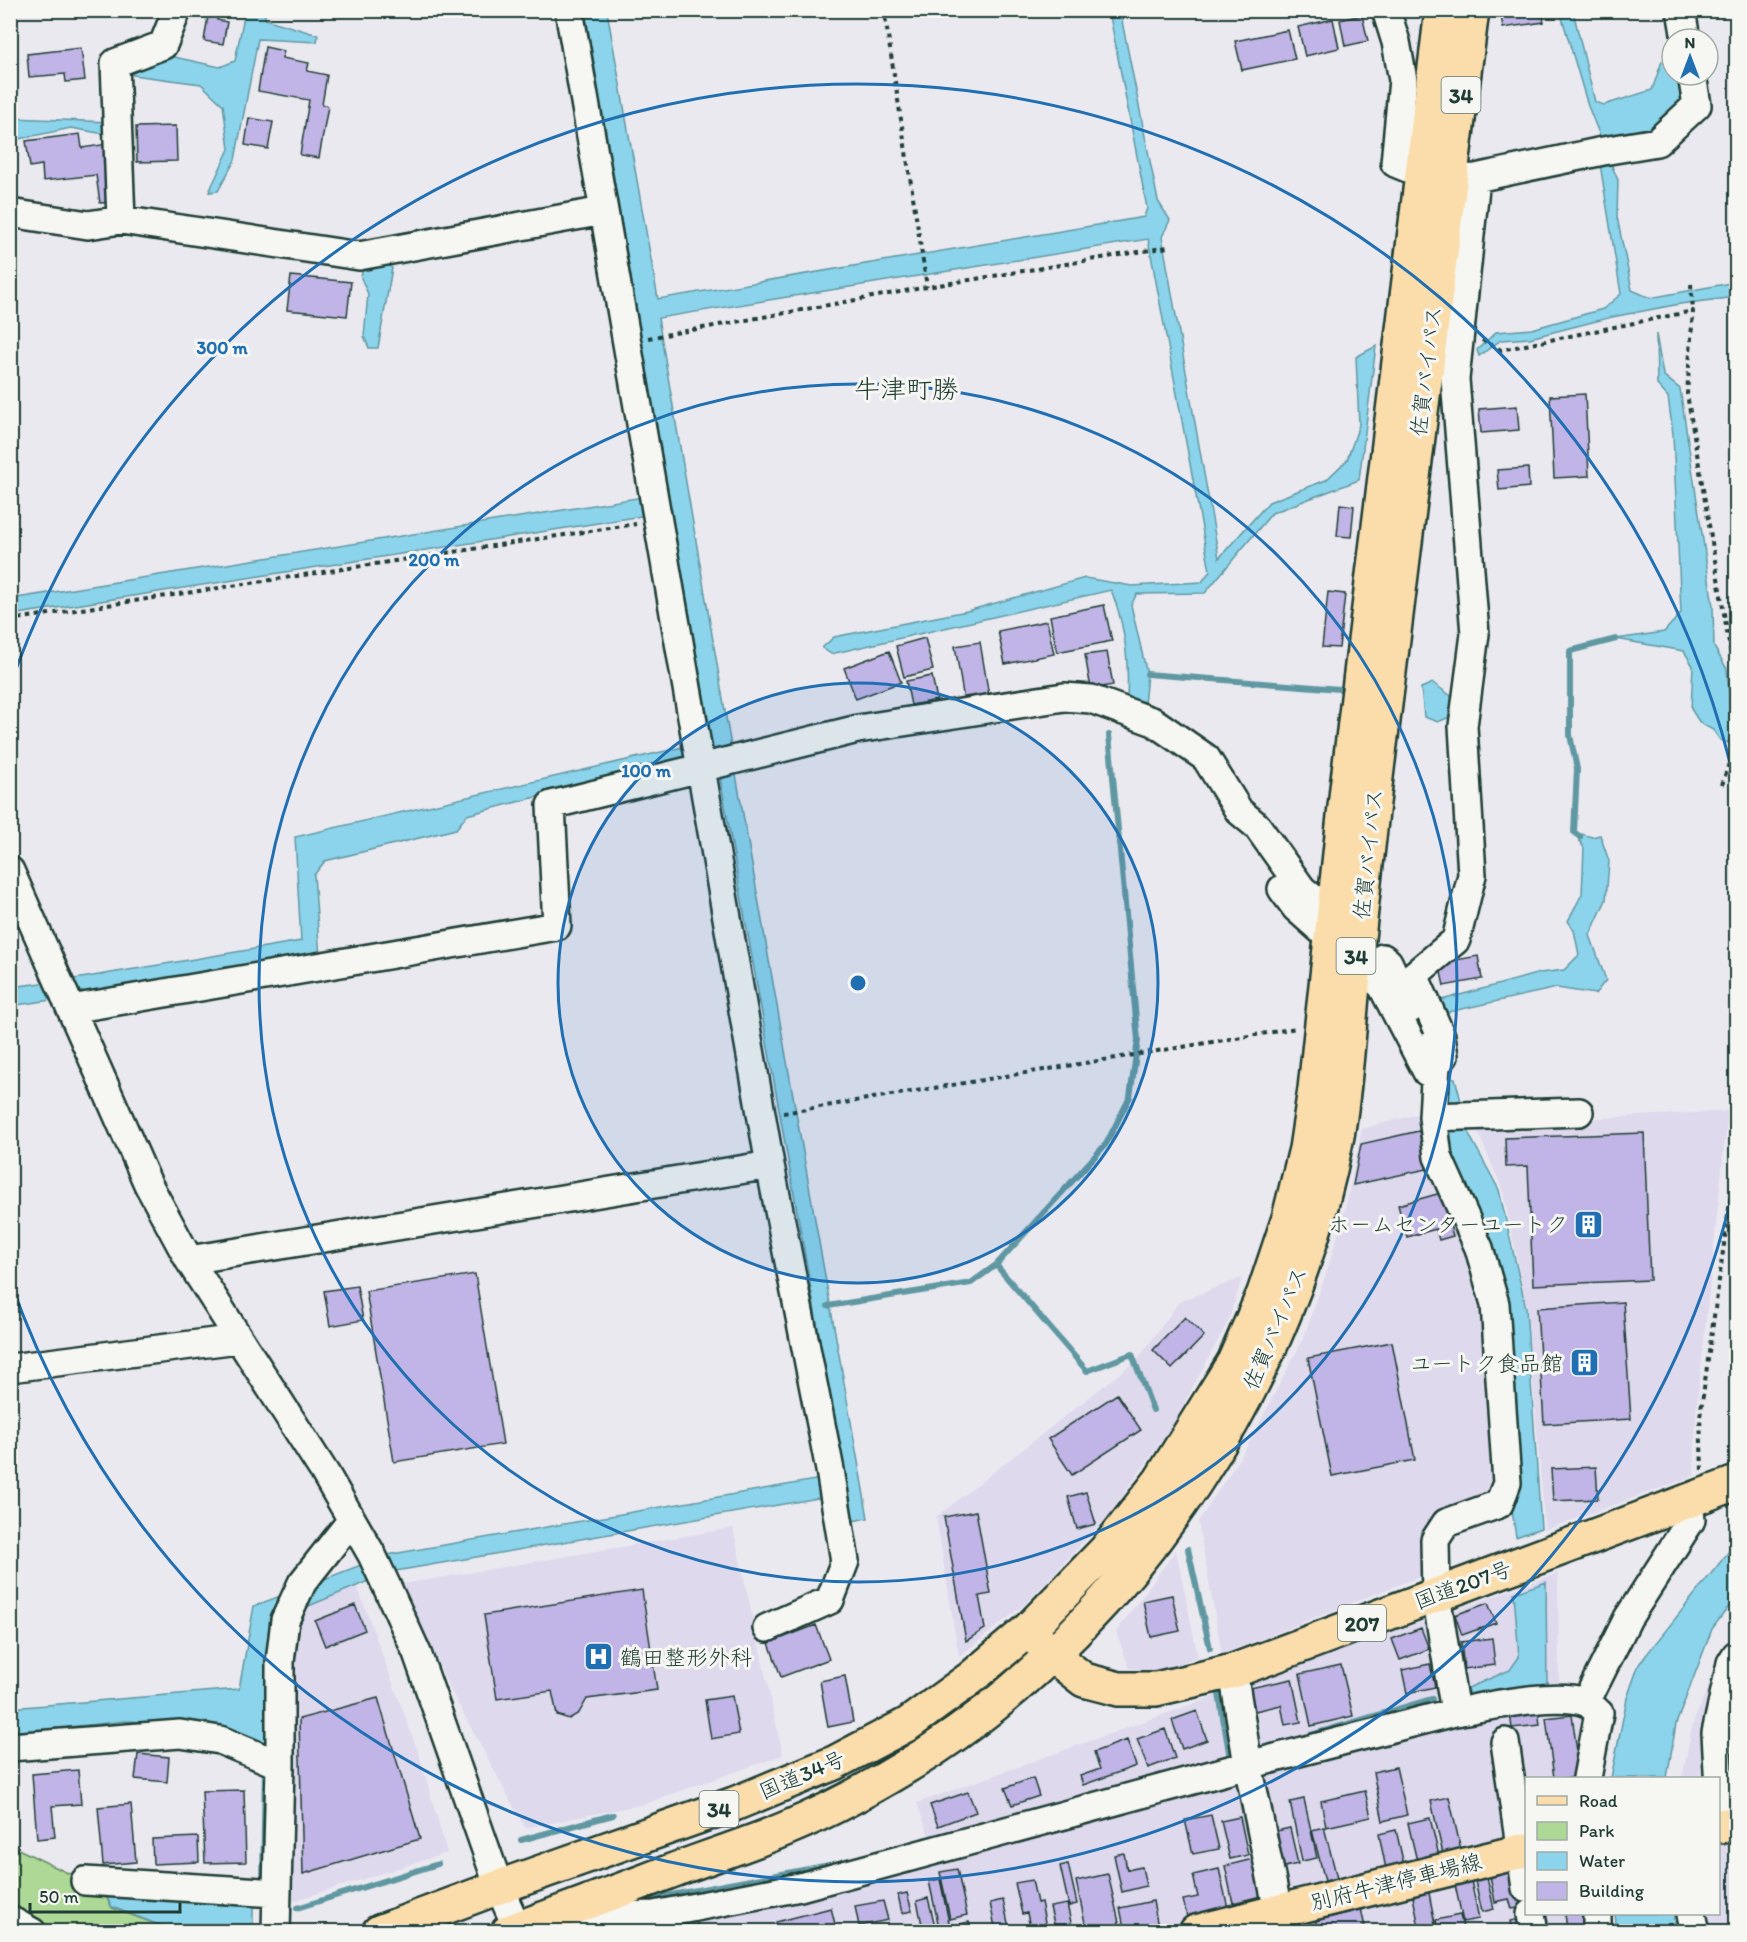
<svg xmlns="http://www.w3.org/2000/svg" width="1747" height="1942" font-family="Itim,'Klee One',sans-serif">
  <rect width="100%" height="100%" fill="#ebe9f0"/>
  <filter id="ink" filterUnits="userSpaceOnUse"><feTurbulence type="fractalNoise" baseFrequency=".0167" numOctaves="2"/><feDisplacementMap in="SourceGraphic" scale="12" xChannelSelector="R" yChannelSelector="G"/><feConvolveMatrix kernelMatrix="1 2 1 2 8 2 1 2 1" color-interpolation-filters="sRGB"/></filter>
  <g filter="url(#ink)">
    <path fill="#ded9ed" d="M1728,1111L1696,1415L1694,1476L1545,1530L1527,1308L1503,1191L1475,1125Z
      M1422,1113L1466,1244L1487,1314L1497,1483L1485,1499L1445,1517L1429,1573L1222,1654L1198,1522L1248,1445L1303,1339L1329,1265L1345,1209L1362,1129Z
      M1242,1278L1228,1322L1169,1431L1108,1516L1025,1604L959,1657L936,1517L1138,1359L1179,1302Z
      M733,1528L783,1755L644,1804L525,1828L448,1685L403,1584Z
      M1176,1550L1198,1657L1156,1671L1129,1668L1116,1632Z
      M1558,1573L1559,1692L1611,1707L1596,1778H1526V1914H1606L1608,1931L563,1932L621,1910L703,1900L932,1844L917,1803Z
      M357,1586L419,1754L447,1853L290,1902L280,1618Z
      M1736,1634V1931H1684L1682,1914H1718V1778H1682L1693,1723L1720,1659Z"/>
    <path fill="#aed896" stroke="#668a65" stroke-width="1.5" d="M10,1845L103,1890L112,1908L175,1931H11Z"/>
    <path fill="#8bd4ec" stroke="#6098a2" stroke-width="1.5" d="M245,11H265V19L318,35L317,42L258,39L235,160L218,191L209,192L229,149L223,105L201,84L133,75L130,68L165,55L220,67L235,61Z
      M585,11H607L658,299L1144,217L1147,208L1109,11H1120L1158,201L1170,220L1162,237L1219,558L1269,502L1326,480L1347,460L1359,425L1356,357L1376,346L1359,480L1272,513L1205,593L1137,594L1131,605L1147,674L1144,705L1127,698C1129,661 1125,624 1111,590L831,654L822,648L834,637L967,611L1085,578L1132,586L1202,582L1210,571L1148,239L658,318L732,752L868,1518L852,1521L847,1493L390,1572L280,1618L271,1739L265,1745L211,1725L126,1721L11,1733V1708L239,1689L254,1606L387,1555L844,1475L716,755L709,752L467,815L456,829L325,861L314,875L320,957L85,995L11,1006V987L81,978L301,941L295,837L700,743L710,731L671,509L636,517L11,615V599L668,493Z
      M1560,11H1573L1595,102L1604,105L1652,90L1662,61H1672V75H1683L1684,105L1652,134L1606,139L1600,136L1588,106Z
      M10,106L12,118L110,122V135L71,128L14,140L17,202H11Z
      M1606,163L1611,164L1618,180L1617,217L1632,290L1650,298L1736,282V297L1680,304L1612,317L1530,338L1501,340L1479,356L1477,350L1496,332L1532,329L1603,309L1621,294L1600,164Z
      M384,262L392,268L378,348H369L364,336L368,294L361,278L363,265Z
      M1656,334L1663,375L1680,389L1713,606L1714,647L1727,669L1732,728L1728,743L1720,740L1713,730L1700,723L1691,709L1693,666L1684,651L1616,639L1664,632L1681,613L1673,434L1668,397L1657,385Z
      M1433,683L1454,698L1452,716L1438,722L1424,717L1421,688Z
      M1574,832L1592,837L1600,835L1609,861L1606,900L1590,935L1606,980L1595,994L1557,988L1444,1013L1438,1001L1540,973L1564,970L1579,955L1574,930L1568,921L1582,894L1584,848Z
      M1445,1078H1455L1470,1136L1499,1190L1526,1308L1541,1528L1516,1537L1510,1497L1503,1292L1477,1210L1447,1152Z
      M1736,1531V1597L1712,1629L1676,1724L1667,1778H1611L1627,1698L1639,1664L1730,1550Z
      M1546,1582L1547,1686L1468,1695V1688L1510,1670L1519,1657L1514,1593Z
      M103,1890L253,1901V1924L219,1931H175L112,1907Z
      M1615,1914H1674L1676,1931H1617Z"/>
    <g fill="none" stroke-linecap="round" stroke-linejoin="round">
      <path stroke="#6098a2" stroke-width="6" d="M1147,674L1340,689
        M1580,837L1574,832L1577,769L1570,735V651L1616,639
        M996,1265L1087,1371L1132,1354L1153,1410
        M828,1306L971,1283L996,1265L1106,1144L1130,1097L1138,1040L1109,735
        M1188,1549L1210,1648
        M1219,1694L1230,1758L1225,1759
        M1311,1735L1432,1699
        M521,1840L613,1815
        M263,1885L265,1766
        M650,1899L835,1864
        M297,1908L438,1864"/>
    </g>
    <path fill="#c1b4e6" stroke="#1f3d34" stroke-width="1.5" d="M209,10H219L217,20L227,22L223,44L204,41Z
      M1500,10H1542L1544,22L1503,28Z
      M1362,15L1368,41L1345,46L1340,20Z
      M1333,19L1339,48L1305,56L1298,27Z
      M1288,30L1295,59L1242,70L1235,41Z
      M265,47L284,51L282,58L309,63L307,71L327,75L322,105L328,106L319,158L300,155L309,100L258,91Z
      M81,48L85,80L66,82L65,74L29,77L27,54Z
      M249,118L273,122L268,149L245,145Z
      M176,126L177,161L137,162L136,127Z
      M80,134L82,148L108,144L115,202L100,203L96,175L43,181L42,165L30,167L26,141Z
      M291,276L351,282L347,316L287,310Z
      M1585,394L1589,476L1554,478L1550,396Z
      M1517,406L1519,430L1481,433L1479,409Z
      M1528,468L1529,487L1499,490L1497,470Z
      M1340,504L1354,506L1351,537L1337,536Z
      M1328,592L1345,594L1339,648L1322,647Z
      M1104,605L1112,641L1057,652L1050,616Z
      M1047,621L1054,654L1005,664L998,631Z
      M925,638L933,670L904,677L896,646Z
      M980,642L989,696L964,700L955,646Z
      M889,651L901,682L856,699L844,668Z
      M1107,652L1113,685L1091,689L1085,655Z
      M932,676L937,700L911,705L906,681Z
      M1478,956L1482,979L1444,986L1439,963Z
      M1419,1131L1427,1169L1353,1185L1361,1144Z
      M1644,1133L1650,1280L1533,1285L1528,1166L1506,1167L1505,1138Z
      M1441,1193L1453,1236L1439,1240L1436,1229L1407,1237L1398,1205Z
      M475,1274L503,1444L394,1462L366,1291Z
      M357,1286L363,1320L330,1326L324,1291Z
      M1623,1302L1631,1419L1544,1424L1537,1308Z
      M1185,1317L1204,1336L1172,1369L1153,1350Z
      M1392,1342L1415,1460L1332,1476L1308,1358Z
      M1117,1394L1141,1430L1072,1475L1048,1439Z
      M1596,1467L1598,1499L1553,1501L1551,1469Z
      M1086,1492L1096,1524L1077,1529L1068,1497Z
      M976,1511L991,1594L979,1596L985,1629L966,1641L944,1517Z
      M642,1590L657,1690L587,1699L579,1713L569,1719L557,1715L552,1691L497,1699L484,1615Z
      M1172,1595L1180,1631L1151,1637L1143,1601Z
      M1488,1603L1496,1623L1462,1635L1455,1615Z
      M355,1605L365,1630L325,1646L315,1621Z
      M816,1625L829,1659L781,1677L769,1643Z
      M1421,1628L1429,1649L1400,1660L1392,1639Z
      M1492,1638L1495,1665L1464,1669L1461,1642Z
      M1430,1664L1435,1687L1407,1693L1402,1670Z
      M1341,1665L1353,1716L1311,1726L1300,1674Z
      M845,1676L853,1722L828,1727L820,1681Z
      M1292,1679L1301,1722L1285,1725L1281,1705L1255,1711L1250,1688Z
      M732,1696L739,1734L711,1739L705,1700Z
      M378,1698L420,1839L303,1874L299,1719Z
      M1538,1709L1540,1725L1512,1728L1510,1713Z
      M1197,1711L1207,1740L1182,1749L1172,1720Z
      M1572,1715L1578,1759L1577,1778H1554L1546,1718Z
      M1165,1729L1175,1758L1148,1768L1137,1739Z
      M1127,1740L1136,1766L1083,1785L1080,1776L1100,1769L1094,1752Z
      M1729,1751H1736V1802H1732Z
      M138,1754L169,1757L167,1782L135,1779Z
      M1396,1767L1407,1815L1383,1821L1373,1772Z
      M78,1770L81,1804L52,1806L55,1837L37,1839L32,1774Z
      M1033,1778L1039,1796L1012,1805L1005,1788Z
      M244,1790L246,1862L205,1863L202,1791Z
      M1365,1791L1371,1817L1326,1827L1321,1801Z
      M968,1792L976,1812L938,1826L930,1805Z
      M1449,1797L1461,1850L1443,1854L1431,1801Z
      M1304,1799L1317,1858L1302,1861L1290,1802Z
      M131,1804L136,1862L103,1865L98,1807Z
      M1211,1815L1219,1849L1193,1854L1185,1820Z
      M1240,1817L1248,1855L1230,1859L1221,1821Z
      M1430,1818L1439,1856L1417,1861L1408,1823Z
      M1324,1827L1337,1878L1325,1881L1312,1830Z
      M1290,1828L1298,1864L1280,1868L1272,1832Z
      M1396,1830L1404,1865L1386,1869L1379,1834Z
      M198,1837L199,1862L153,1864L152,1839Z
      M1124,1853L1127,1870L1142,1867L1146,1886L1122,1892L1114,1855Z
      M1253,1859L1261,1896L1233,1903L1225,1866Z
      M1068,1864L1077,1904L1069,1906L1060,1866Z
      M1515,1865L1524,1907L1512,1909L1509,1899L1495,1902L1489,1870Z
      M957,1869L967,1915L950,1919L940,1872Z
      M1219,1869L1228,1908L1187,1917L1183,1900L1198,1897L1193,1875Z
      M1486,1873L1494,1909L1482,1912L1474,1876Z
      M1108,1874L1120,1927L1100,1932H1087L1076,1881Z
      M1470,1876L1479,1919L1463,1922L1454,1880Z
      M940,1879L951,1932H940L929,1881Z
      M1032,1880L1037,1903L1041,1902L1047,1932H1031L1027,1913L1022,1914L1015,1883Z
      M1428,1888L1436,1929L1420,1932L1412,1892Z
      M907,1893L912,1911L902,1913L898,1895Z
      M928,1898L935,1926L923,1929L917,1901Z
      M1003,1900L1010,1932H996L990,1903Z
      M883,1901L888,1920L859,1926L855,1906Z
      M1153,1901L1158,1927L1139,1932H1125L1120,1908Z
      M1067,1904L1073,1932H1056L1050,1907Z
      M1360,1904L1366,1932H1318L1314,1914Z
      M831,1908L837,1932H779L776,1922Z
      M1565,1914H1584L1586,1927L1567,1929Z
      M1460,1915L1464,1932H1438L1436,1920Z
      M695,1916L699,1932H670L668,1922Z
      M1521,1919L1524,1932H1512L1510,1921Z
      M969,1922L971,1932H954L952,1926Z"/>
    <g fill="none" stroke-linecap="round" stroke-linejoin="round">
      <defs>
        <path id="minor" d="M1386,10L1396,42L1403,80L1395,163L1422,174L1450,179L1476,178L1603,151L1657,142L1697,105L1692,75
          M1681,10L1686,39
          M10,213L88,225L121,220L359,256L603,211
          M121,220L115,63L163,45L177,10
          M10,871L148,1184L189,1260L325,1473L372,1555L387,1587L417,1653L499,1887L519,1932
          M1282,889L1296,908L1331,939
          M1383,958L1388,962L1410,1009
          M1356,962L1382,986L1427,1072
          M71,1009L557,926L551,805L858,729L1064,697L1091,699L1154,722L1206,758L1239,811L1257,826L1302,889L1314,899
          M1428,1047L1436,1064L1433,1117L1438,1157L1479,1248L1495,1304L1507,1483L1499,1504L1446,1523L1435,1540L1436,1595L1455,1712
          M1436,1064L1444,1056L1441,1036L1414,975L1456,940L1472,875L1463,726L1475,634L1455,379L1476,178
          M1433,1117L1579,1112
          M189,1260L770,1165L569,10
          M10,1368L238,1339
          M767,1628L830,1600L845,1561L830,1470L770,1165
          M1233,1671L1248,1765L1278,1911
          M1586,1702L1628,1618L1691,1520L1689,1501
          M1505,1742L1526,1888
          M10,1747L180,1734L220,1740L280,1765
          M1721,1826L1716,1733L1731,1663L1736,1655
          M85,1881L277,1893
          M1531,1914L1534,1932
          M1597,1914V1932
          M1691,1914L1695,1932
          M10,1920L32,1932
          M276,1932L280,1765V1662L285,1620L302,1583L351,1521
          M577,1932L621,1916L654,1915L800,1887L1248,1765L1455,1712C1485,1707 1557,1691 1585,1702C1590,1703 1595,1710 1599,1713L1587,1778"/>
        <path id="major" d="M1718,1826L1736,1824
          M1196,1932L1526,1850"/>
        <path id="highway" d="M1038,1640L1052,1655L1084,1680L1119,1689H1156L1233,1671L1736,1483
          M379,1932L499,1887L734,1804L834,1763L908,1724L971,1678L1029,1629L1106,1550L1160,1481L1234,1362L1264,1293L1289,1218L1306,1149L1315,1089L1347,788L1442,10
          M508,1932C564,1911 619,1891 674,1870C711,1856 749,1844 785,1829C836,1808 884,1781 931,1751C1137,1615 1292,1379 1337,1136C1345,1090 1348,1042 1352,995C1361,909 1370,823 1381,737C1411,495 1440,252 1472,10"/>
      </defs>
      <use href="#minor" stroke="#1f3d34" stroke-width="32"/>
      <use href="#major" stroke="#1f3d34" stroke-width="38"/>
      <use href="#highway" stroke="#1f3d34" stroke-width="38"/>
      <path stroke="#1f3d34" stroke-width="4" stroke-dasharray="4.5 4.5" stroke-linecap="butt" d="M884,10L927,287
        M1691,284L1693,311
        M648,338L927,287L1168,247
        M1482,340L1501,350L1693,311L1687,394L1736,685
        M10,620L636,524
        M1722,785L1736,741
        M783,1113L1297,1028
        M1702,1470L1700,1417L1736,1158"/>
      <use href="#minor" stroke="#f6f6f2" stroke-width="27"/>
      <use href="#major" stroke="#fbddab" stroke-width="33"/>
      <use href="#highway" stroke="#fbddab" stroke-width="33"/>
    </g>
  </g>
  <circle cx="858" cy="983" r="300" fill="#1f6fb2" fill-opacity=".12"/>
  <g fill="none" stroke="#1f6fb2" stroke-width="3">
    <circle cx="858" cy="983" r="300"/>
    <circle cx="858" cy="983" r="599"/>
    <path d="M1736 1178A899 899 0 0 1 11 1283M11 683A899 899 0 0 1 1736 788"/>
  </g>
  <defs>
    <symbol id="building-square" viewBox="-11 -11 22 22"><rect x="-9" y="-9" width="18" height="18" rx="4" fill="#1f6fb2" stroke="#f6f6f2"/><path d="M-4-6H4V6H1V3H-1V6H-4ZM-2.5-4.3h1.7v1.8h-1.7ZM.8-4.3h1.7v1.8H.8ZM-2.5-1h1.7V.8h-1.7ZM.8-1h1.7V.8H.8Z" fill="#fff"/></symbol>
    <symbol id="hospital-square" viewBox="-11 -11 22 22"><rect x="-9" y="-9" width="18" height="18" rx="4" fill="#1f6fb2" stroke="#f6f6f2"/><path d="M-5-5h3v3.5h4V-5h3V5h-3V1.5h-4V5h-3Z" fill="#fff"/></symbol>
  </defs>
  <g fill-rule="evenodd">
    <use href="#building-square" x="1572" y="1208" width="33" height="33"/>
    <use href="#building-square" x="1568" y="1346" width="33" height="33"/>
    <use href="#hospital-square" x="582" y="1640" width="33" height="33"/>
  </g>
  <g text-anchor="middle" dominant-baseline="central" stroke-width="6" stroke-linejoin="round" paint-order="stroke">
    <g fill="#f6f6f2" stroke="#60746d" stroke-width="1.5">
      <rect x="1441.5" y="77" width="39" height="36" rx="4.5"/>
      <rect x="1336.5" y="938" width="39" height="36" rx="4.5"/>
      <rect x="1338" y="1605" width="48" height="36" rx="4.5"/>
      <rect x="699.5" y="1791" width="39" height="36" rx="4.5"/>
    </g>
    <g font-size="21" font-weight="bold" fill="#1f3d34">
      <text x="1461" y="95">34</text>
      <text x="1356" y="956">34</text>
      <text x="1362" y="1623">207</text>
      <text x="719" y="1809">34</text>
    </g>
    <g font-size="22" fill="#1f3d34" stroke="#f6f6f2">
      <text transform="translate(1426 371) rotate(-83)">佐賀バイパス</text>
      <text transform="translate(1368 854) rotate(-84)">佐賀バイパス</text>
      <text transform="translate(1275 1328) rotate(-67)">佐賀バイパス</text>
      <text transform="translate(1463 1585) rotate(-20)">国道207号</text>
      <text transform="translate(802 1775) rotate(-23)">国道34号</text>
      <text transform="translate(1396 1882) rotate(-14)">別府牛津停車場線</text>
    </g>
    <g font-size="22" fill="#1f3d34" stroke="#f6f6f2" text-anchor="end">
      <text x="1568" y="1224">ホ－ムセンターユートク</text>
      <text x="1563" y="1363">ユートク食品館</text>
      <text x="620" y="1657" text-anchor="start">鶴田整形外科</text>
    </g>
    <g font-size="26" fill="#1f3d34" stroke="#f6f6f2">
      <text x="906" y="389">牛津町勝</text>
    </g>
  </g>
  <circle cx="858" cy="983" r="9" fill="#1f6fb2" stroke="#f6f6f2" stroke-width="3"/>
  <g font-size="18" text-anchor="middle" font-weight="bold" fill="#1f6fb2" stroke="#f6f6f2" stroke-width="6" stroke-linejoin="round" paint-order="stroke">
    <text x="222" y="354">300 m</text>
    <text x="434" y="566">200 m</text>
    <text x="646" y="777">100 m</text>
  </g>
  <rect width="1747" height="1942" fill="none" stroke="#f6f6f2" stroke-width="36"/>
  <rect x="18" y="18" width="1711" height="1906" fill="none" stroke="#1f3d34" stroke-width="2" filter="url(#ink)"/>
  <rect x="1525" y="1777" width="195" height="138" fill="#f6f6f2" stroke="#a0aca6" stroke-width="1.5"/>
  <rect x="1537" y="1796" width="30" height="9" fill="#fbddab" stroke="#a0aca6" stroke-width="1.5"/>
  <text x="1579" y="1807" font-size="18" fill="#1f3d34">Road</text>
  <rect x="1537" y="1822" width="30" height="18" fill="#aed896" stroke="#a0aca6" stroke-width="1.5"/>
  <text x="1579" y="1837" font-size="18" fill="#1f3d34">Park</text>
  <rect x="1537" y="1852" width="30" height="18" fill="#8bd4ec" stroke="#a0aca6" stroke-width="1.5"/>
  <text x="1579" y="1867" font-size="18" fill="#1f3d34">Water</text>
  <rect x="1537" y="1882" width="30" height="18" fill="#c1b4e6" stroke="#a0aca6" stroke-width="1.5"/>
  <text x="1579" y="1897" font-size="18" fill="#1f3d34">Building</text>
  <g transform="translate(1690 57)"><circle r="28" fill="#f6f6f2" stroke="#a0aca6" stroke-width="1.5"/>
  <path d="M0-4.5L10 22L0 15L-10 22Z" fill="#1f6fb2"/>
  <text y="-9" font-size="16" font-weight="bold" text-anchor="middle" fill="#1f3d34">N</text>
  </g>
  <path d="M30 1903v9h150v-9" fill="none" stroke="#1f3d34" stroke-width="3"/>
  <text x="39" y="1903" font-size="18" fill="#1f3d34" stroke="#f6f6f2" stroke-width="4.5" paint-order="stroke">50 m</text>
</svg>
